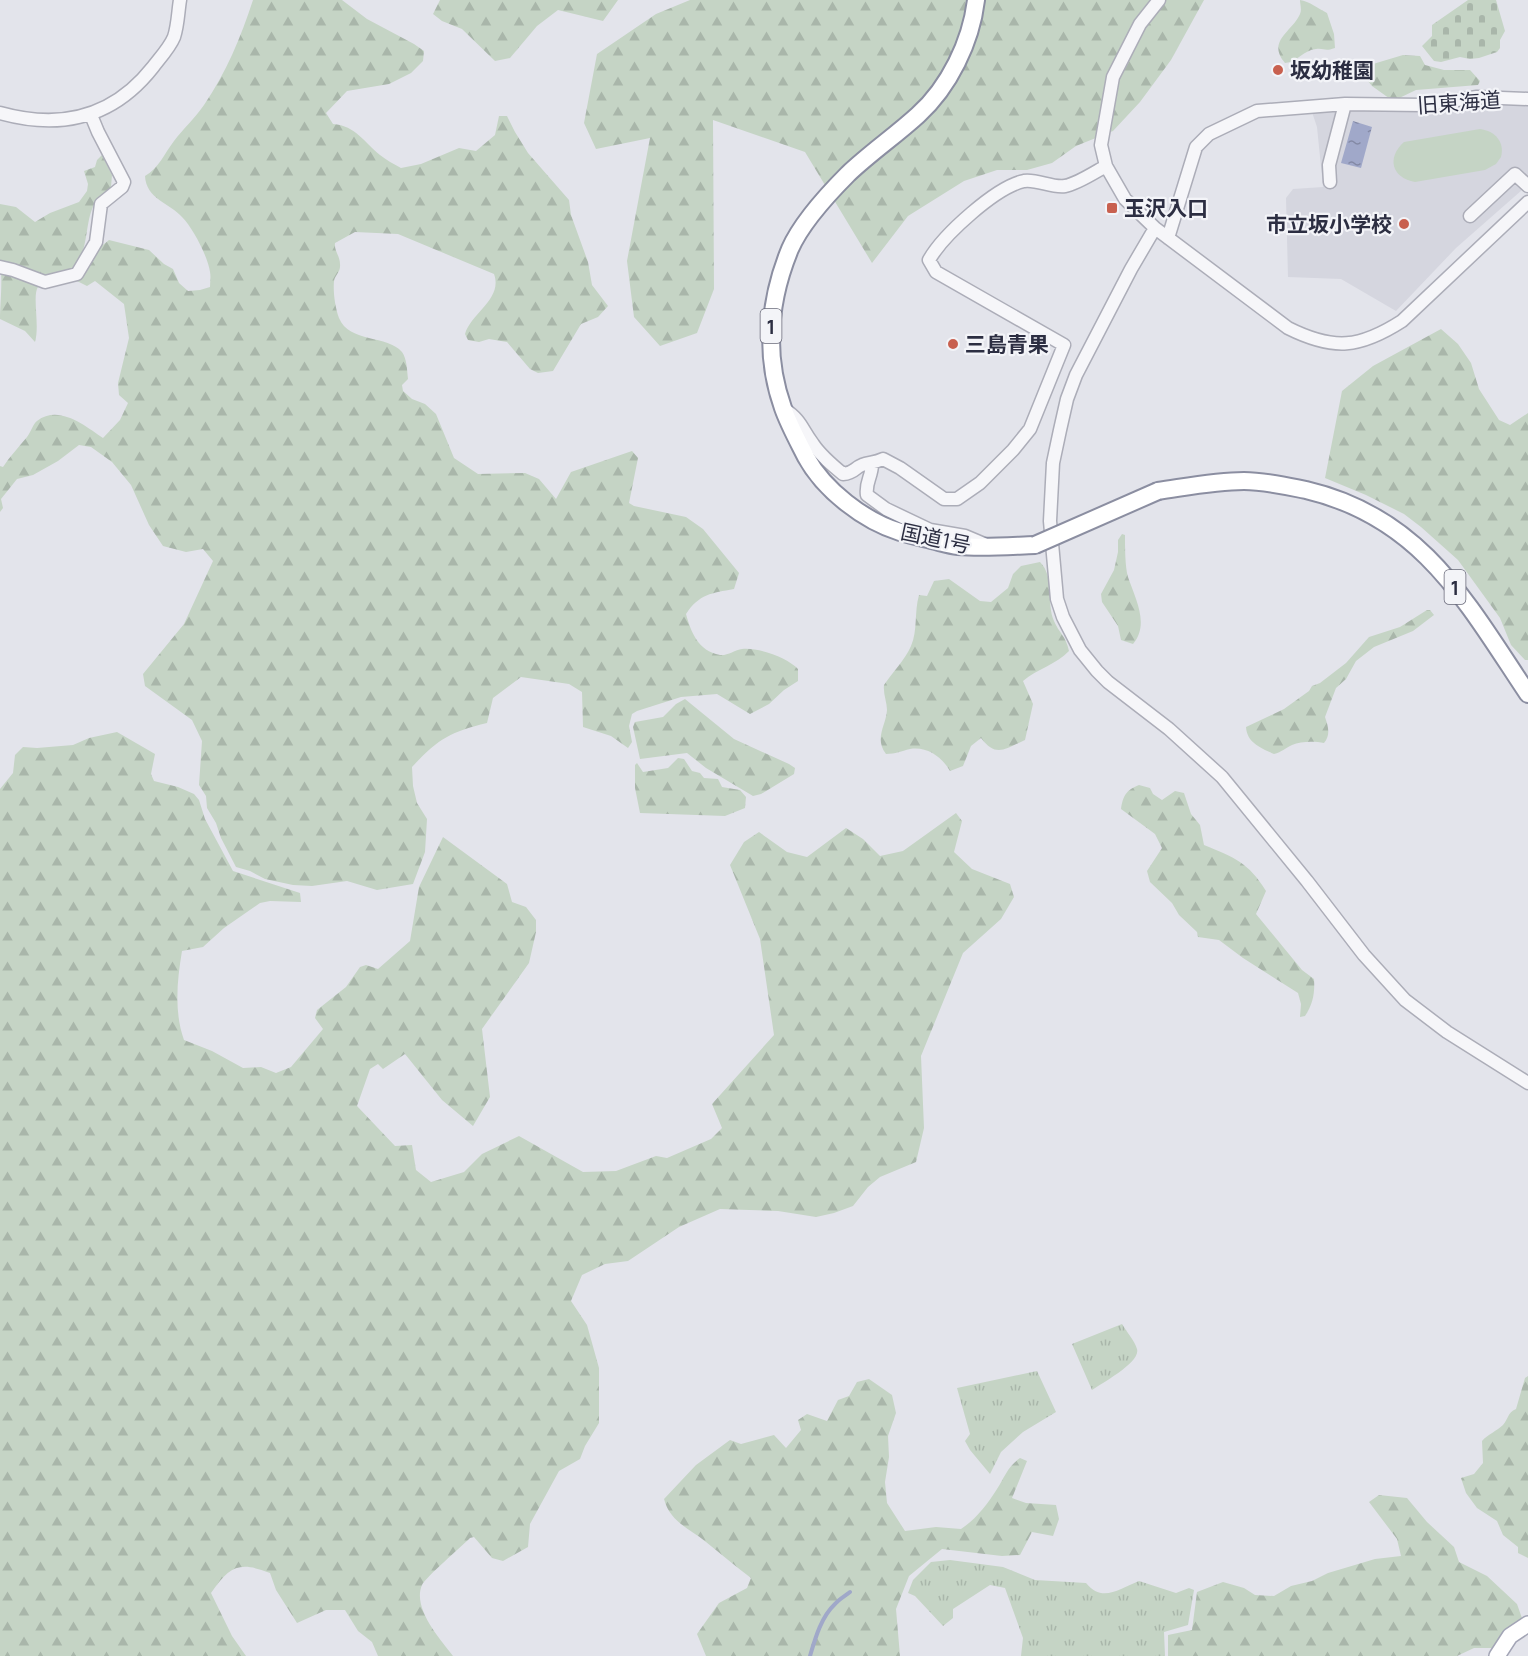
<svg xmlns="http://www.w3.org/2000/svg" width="1528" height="1656" font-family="Manrope,'Noto Sans JP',sans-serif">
  <defs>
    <pattern id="grass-tufts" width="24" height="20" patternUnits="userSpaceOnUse" patternTransform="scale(1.5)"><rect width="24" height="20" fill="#c5d4c5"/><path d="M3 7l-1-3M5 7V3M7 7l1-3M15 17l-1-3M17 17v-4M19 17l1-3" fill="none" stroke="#a9b6aa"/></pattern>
    <pattern id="forest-firs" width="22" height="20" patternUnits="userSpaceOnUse" patternTransform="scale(1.5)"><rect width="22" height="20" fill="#c5d4c5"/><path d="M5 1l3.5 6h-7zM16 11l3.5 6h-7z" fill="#a9b6aa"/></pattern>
    <pattern id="cemetery-stones" width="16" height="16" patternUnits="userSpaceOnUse" patternTransform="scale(1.5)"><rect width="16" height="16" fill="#c5d4c5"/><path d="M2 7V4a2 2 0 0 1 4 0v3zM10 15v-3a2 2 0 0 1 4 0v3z" fill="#a9b6aa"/></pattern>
    <pattern id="water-ripples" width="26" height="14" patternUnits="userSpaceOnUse" patternTransform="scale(1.5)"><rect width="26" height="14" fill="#a0a8c9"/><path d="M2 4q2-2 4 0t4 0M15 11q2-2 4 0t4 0" fill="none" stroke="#8389a5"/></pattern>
  </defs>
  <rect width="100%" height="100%" fill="#e3e4eb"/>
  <path fill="#d5d6df" d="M1454,102H1528V180L1522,190L1456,248L1396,311L1341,279L1288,277L1286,198L1293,189L1323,187L1317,127L1311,109Z"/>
  <path fill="url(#grass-tufts)" d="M1122,1324C1126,1331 1135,1341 1137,1349C1141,1362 1102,1383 1092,1390L1072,1344Z
    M1037,1371L1056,1412L1023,1432L1001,1452L990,1474L970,1450L965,1441L970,1434L957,1388Z
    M950,1560L1003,1567L1035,1580L1086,1583C1102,1603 1119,1589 1139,1581L1176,1593L1189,1588L1194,1590L1188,1625L1164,1632L1165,1656H1021L1023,1638L1005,1588L990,1585L953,1609V1618L943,1626L915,1596L908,1593L913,1580L931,1562Z"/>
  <path fill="url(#forest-firs)" d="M253,0H342L367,19L414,44L424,51L423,61L411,73L389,84L347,91L326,113L333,124C356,126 364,142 380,155C386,160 394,164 401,168L421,164L459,148L476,151L495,135L499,116H507L515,132L528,153L569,200L571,215L588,262L592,285L608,306L598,317L581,324L553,371L538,373L530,369L507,342L489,339L479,342L468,340L465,334C472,312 503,299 494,274L398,234L355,232L335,243C334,251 340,256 340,264C341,272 335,275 334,281C333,292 335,307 339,318C349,343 388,335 402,352C407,359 407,370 408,379L402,385L403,391L412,399L425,404L436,414L454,458L478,474L525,473L539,479L556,499L571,472L632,451L638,458L629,503L634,506L686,517L703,529L739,573L734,589C712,593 699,594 686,614C691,632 698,651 720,655C727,656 735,650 742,649C758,647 788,658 798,669V681L784,690L769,704L750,714L717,694L681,697L637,711L632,714L629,726L632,742L628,748L611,736L583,727L582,692L569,684L521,677L493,698L487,723C450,732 438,739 412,767L413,786L417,803L427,819L425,852L413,884L377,890L347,881L312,886L293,885L265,879L250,871L236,867L221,838L216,823L207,808L206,796L199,785L202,741L192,720L145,686L143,674L184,624L213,561L203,549L186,552L163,546L149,525L131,485L112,462L91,447L79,445L58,461L33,475L17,479L1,499L3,508L0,512V466L3,467C10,456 19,447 27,437C31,432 33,424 37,421C59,404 85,426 103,438L120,420L128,403L119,395L118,383L129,338L124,304L95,281L87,286L77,281L94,252L109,240L149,250L164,264L173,269L179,283L188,291L200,290L210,287C210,282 211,277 210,272C208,257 193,228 182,217C170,203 146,199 145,176C159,168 164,154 174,141C183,129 195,118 204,105C226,73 241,37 253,0Z
    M440,0H618L603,21L558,10L537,26L510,58L495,61L462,29L442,21L433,14Z
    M690,0H1204L1171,60L1140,102L1113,131L1076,146L1052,163L1027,170H997L964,181L908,216L872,263L805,152L713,120L714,289L697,333L660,346L634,317L627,261L650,138L596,149L584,123L597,54L656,14Z
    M1300,0C1309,1 1319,9 1327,13L1334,34L1335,48C1324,52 1325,48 1316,49C1304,50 1297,62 1285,63C1266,41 1293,31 1300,14C1302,10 1300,4 1300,0Z
    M1403,55L1420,56L1425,65L1444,70H1470L1480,81L1478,85L1416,90L1393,101L1372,86L1363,75L1373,64Z
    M102,155L112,175L111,187C107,191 101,195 97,200C84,217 90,246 76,266C67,279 47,270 38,287C32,296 40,325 35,342L25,331L0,319C0,304 3,278 0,266V204L16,207L35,222L50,213L79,202L87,191L88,184L84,171L95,167L97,160Z
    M1441,329L1458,344L1471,363L1479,389L1499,420L1510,425L1528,413V660H1525L1511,645L1500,618L1458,560L1421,527L1404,514L1366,495L1325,478L1342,391L1373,366Z
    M1122,534L1125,535C1125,546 1125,567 1128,577C1135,598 1150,624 1133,644L1121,640L1118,626L1102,602L1101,594L1114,570L1118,552V540Z
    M1040,562C1055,577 1046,603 1054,621C1059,633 1066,636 1069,651C1057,664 1037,669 1023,681L1033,704L1025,740C1005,749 996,758 981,738L971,746L963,766L950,771C942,757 927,746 910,749C901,751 896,754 886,754C874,738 886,726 887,710C887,702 883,694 884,685C892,673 905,660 911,646C918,630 914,612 919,595L927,596L934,581L949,579L980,601L991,602L1008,588L1013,574L1021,566Z
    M1427,610H1430L1434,615L1413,631L1374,647L1356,661L1346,679L1336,688L1325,717C1328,726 1331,735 1324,743C1315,741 1301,741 1292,745C1285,748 1282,752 1274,754C1261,748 1247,743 1246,727L1284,709L1309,691L1312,686L1320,683L1346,663L1369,637L1400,627Z
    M685,699L734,739L789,764L795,768L794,774L761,794L753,796L706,768L687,753L640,759L633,727L635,722L663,717L676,704Z
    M117,732L155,754L151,774L154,781L178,787L194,794L199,800L205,819L233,871L300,893L301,902L270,901L260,903L224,928L203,947L182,951C177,981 174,1012 184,1040L212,1051L243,1068L261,1067L276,1073L291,1067L323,1029L315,1018L317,1010L346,987L360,967L366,965L378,969L410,941L419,887L443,837L507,884L512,902L526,907L536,920V932L529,963L482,1029L490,1097L473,1126L442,1100L405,1054L383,1069L378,1064L370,1069L357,1106L395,1146L412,1145L416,1170L431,1182L464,1172L482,1154L519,1136L583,1172L616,1171L656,1156L667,1158L711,1139L722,1128L712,1104L774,1035L760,939L730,865L744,842L759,832L787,852L807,857L846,828L863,839L880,856L903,851L956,813L962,821L954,852L972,869L1010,884L1014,897L1001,919L963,953L921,1056L924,1128L916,1162L880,1177L868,1187L853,1206L834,1213L816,1217L778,1211L720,1209L679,1227L628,1261L605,1264L582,1275L571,1301L587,1325L599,1368V1423L585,1446L580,1459L559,1471L530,1524L528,1547L503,1561L492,1558L474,1537L470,1538C461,1547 426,1577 422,1585C412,1608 440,1639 453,1656H378L372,1642L358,1631L345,1610H326L297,1623L276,1590L270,1573C239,1561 230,1566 211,1593L232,1636L246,1656H0V789L13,773L15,755L23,747L37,748L73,745L89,738Z
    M678,758L684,759L692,771L700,773L704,778L718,779L722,787L740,790L746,797L745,808L725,816L640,813L635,788V765L637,763L643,772L668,768Z
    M1139,785L1150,788L1153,794L1162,800L1175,791L1184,793L1191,814L1200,825L1204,845C1235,858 1248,862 1266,891L1256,914L1302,970L1314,979C1315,993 1313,1004 1305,1016L1300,1017L1301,1004L1298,993L1243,958L1219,940L1198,937L1197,932L1179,915L1172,903L1150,882L1147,871L1162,848L1155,834L1121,809C1123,796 1126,790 1139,785Z
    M1528,1376V1558L1518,1553V1547L1503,1535L1497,1521L1477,1508L1466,1493L1461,1478L1474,1474L1483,1463L1482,1441C1488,1434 1497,1431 1503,1425C1509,1418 1507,1413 1516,1409L1525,1378Z
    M869,1379L892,1395L896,1413L888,1436L889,1457L885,1482L887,1503L905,1531L936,1527L961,1529C976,1519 987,1505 997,1489C1004,1478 1008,1466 1020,1458L1027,1461L1012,1498L1026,1503L1056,1505L1059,1519L1053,1536L1032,1532L1020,1555L1002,1556L942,1549L909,1576L896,1609L900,1656H706L697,1634L719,1603L747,1588L751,1578C735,1566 721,1554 706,1542C689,1528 670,1522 664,1499L696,1465L730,1440L741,1444L774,1435L786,1448L801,1430L798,1420L807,1414L827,1421L838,1400L849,1396L857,1382Z
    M1379,1495L1407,1498L1427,1522L1454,1547L1459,1562L1487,1576L1517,1604L1523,1621L1493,1648H1474L1457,1656H1168V1635L1192,1630L1197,1592L1223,1582L1244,1588L1255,1595L1274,1596L1291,1586L1312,1581L1328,1573L1375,1559L1401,1556L1397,1539L1369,1502Z"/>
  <path fill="url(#cemetery-stones)" d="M1468,0H1496L1505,31L1500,40V48L1497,52L1479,58L1470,59L1460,57L1441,62L1434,61L1422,46L1432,36V25Z"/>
  <path fill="#c5d4c5" d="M1480,129C1495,131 1505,142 1501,157L1496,164L1485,170L1415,182C1392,178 1386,158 1404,142Z"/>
  <path fill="url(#water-ripples)" d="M1353,121L1372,127L1361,168L1341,163Z"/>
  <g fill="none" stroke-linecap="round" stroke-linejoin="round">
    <path stroke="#a0a8c9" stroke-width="4" d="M810,1656C815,1639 821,1617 835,1604C839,1599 845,1596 850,1592"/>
    <defs>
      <path id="minor" d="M1159,0L1140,24L1113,77L1101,145L1106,166L1125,199L1155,228L1288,328C1334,351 1360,348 1402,321L1528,202
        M0,113C61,130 113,118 153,67C160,58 170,47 174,37C178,25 178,12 180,0
        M1330,182L1329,165L1345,104
        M1470,216L1515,174L1528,186
        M1155,228L1131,269L1076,375L1067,399L1060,430L1053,463L1050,521L1057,599L1063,617L1080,650L1097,671L1108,682L1169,729L1222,777L1307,881L1364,955L1405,1000L1447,1032L1528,1083
        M1168,238L1196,147L1209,134L1257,111L1345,104L1423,105L1477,97L1528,99
        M0,267L13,270L45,282L77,274L96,242L101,204L122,187L124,182L98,132L91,115
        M783,408C803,422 800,427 813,444C821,456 832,465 843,474C855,473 854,468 862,465C869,462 875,463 883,459L900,468L944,499H957L980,483L1013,450L1030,429L1064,345L936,272L929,260C943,235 996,187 1024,181C1037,179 1052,188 1065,186C1077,184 1095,172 1106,166
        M872,464C872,477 865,482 867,495L886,509L930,530L965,536L984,544"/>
      <path id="major" d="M1497,1656L1510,1636L1528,1624"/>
      <path id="highway" d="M976,0C971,42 949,87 918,115C895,136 870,153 848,174C829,193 801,224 790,249C769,300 764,355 783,408C789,425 798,441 806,457C824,490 864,521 900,532C910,535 921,537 931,540C940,542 949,545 958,546C983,548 1009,546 1035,545
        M1158,491C1186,487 1215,481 1244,481C1265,481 1286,486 1306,490C1422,517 1467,603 1528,694"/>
    </defs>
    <use href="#minor" stroke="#acadb8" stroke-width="15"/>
    <use href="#major" stroke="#a3a5b6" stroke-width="18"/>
    <use href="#highway" stroke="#8b8ea1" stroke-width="20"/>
    <use href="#minor" stroke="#f6f6f9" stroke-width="12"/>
    <use href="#major" stroke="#fff" stroke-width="15"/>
    <use href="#highway" stroke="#fff" stroke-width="16"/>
    <defs>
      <path id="highway-bridge" d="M1035,545L1158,491"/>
    </defs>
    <use href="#highway-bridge" stroke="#8b8ea1" stroke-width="20" stroke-linecap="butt"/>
    <use href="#highway-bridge" stroke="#fff" stroke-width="16"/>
  </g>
  <g fill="#c8604f" stroke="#f3f4f8" stroke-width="2">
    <circle cx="1278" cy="70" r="6"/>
    <rect x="1106" y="202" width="12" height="12" rx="3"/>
    <circle cx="1404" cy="224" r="6"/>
    <circle cx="953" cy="344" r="6"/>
  </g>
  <g text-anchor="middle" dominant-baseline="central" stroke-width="4.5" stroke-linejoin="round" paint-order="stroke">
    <g fill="#f3f4f8" stroke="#686979" stroke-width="1.5">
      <rect x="760.5" y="309" width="21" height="34" rx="4.5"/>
      <rect x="1444.5" y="570" width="21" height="34" rx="4.5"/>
    </g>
    <g font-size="20" font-weight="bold" fill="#2c2e42">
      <text x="771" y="326">1</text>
      <text x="1455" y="587">1</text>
    </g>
    <g font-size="21" font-weight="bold" fill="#2c2e42" stroke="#f3f4f8" text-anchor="start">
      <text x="1290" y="70">坂幼稚園</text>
      <text x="1124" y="208">玉沢入口</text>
      <text x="1392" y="224" text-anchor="end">市立坂小学校</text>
      <text x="965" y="344">三島青果</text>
    </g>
    <g font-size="21" fill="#2c2e42" stroke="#f3f4f8">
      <text transform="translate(1459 102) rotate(-4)">旧東海道</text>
      <text transform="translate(936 538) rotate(12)">国道1号</text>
    </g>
  </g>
</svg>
